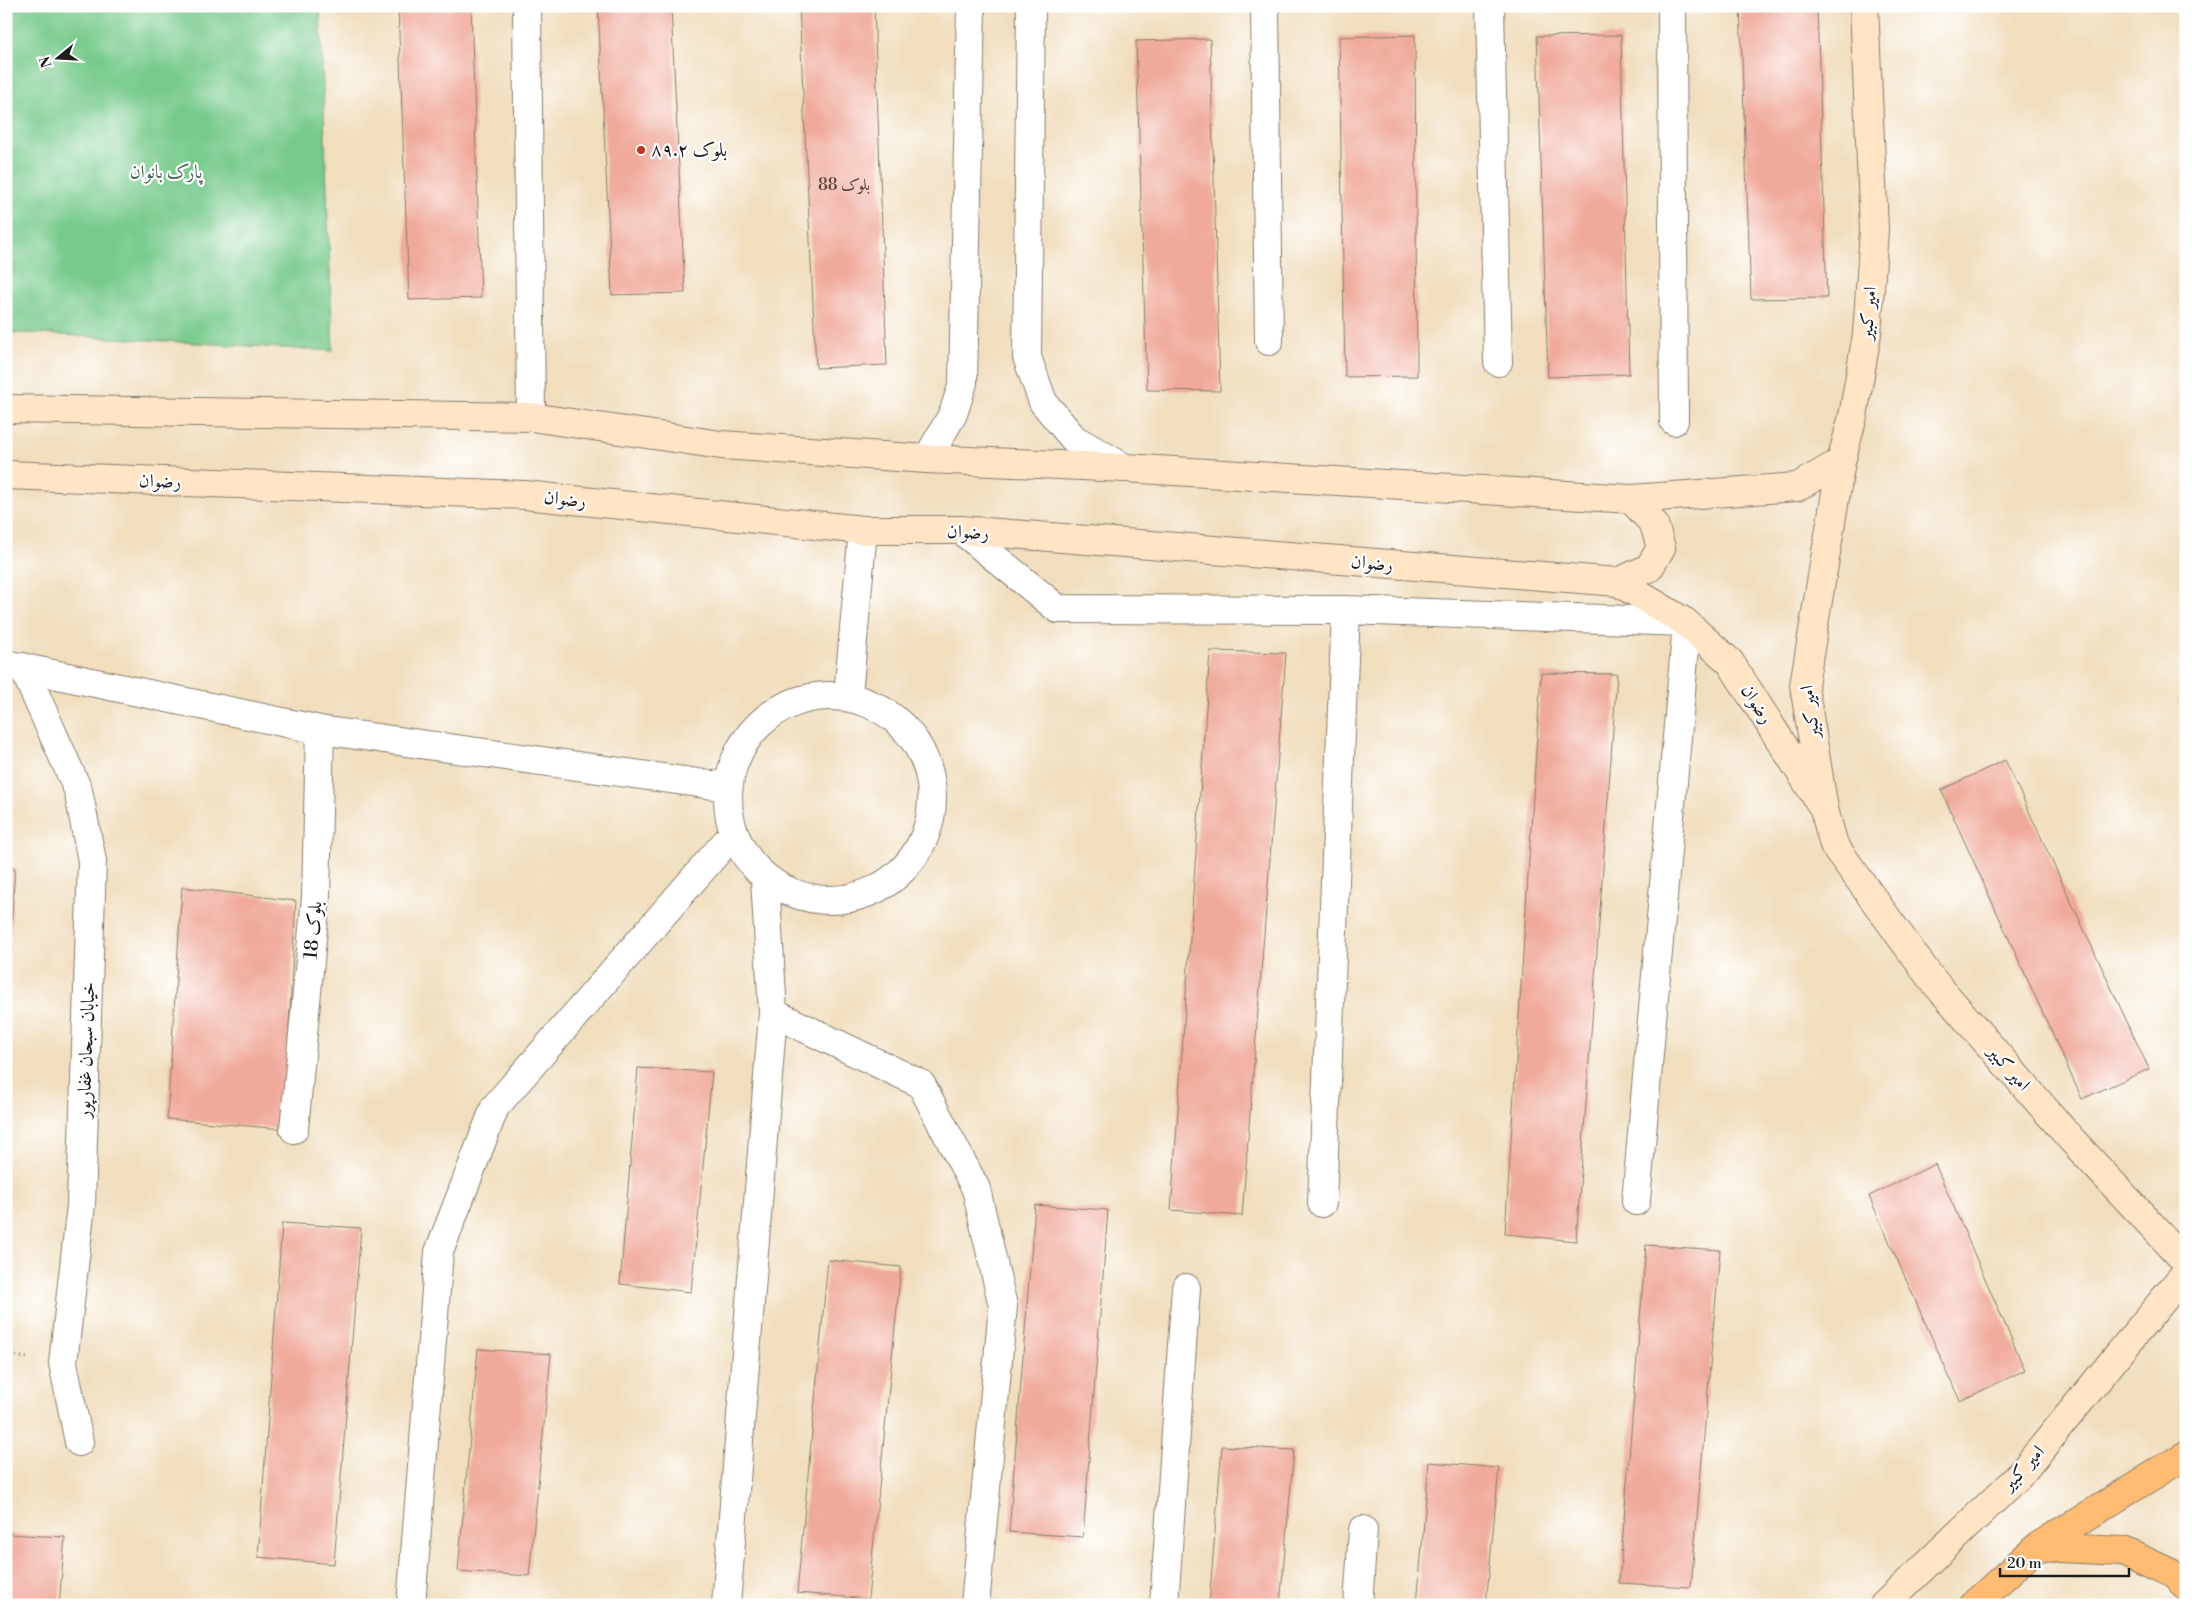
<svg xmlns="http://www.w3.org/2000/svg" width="2192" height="1611" font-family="'Libre Bodoni',Amiri,serif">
  <rect width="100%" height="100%" fill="#fff"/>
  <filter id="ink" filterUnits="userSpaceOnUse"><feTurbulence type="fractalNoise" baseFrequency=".02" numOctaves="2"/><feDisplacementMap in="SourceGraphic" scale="10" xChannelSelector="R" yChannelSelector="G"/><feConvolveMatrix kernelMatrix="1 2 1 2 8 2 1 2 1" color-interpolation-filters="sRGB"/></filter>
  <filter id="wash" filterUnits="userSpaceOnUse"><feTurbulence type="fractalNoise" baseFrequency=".0096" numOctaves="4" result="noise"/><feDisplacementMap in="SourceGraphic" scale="20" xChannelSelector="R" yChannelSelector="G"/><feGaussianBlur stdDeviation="1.12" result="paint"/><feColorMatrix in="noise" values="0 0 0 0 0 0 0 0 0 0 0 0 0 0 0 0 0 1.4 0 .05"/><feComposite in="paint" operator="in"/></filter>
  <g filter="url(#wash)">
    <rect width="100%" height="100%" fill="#f0debd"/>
    <path fill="#77ca8c" stroke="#4a7354" d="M6,6H320L333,351L28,333H6Z"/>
    <g id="blocks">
      <path fill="#f0aa9b" d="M398,6H471L481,298L409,300Z
        M598,6H671L685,293L612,295Z
        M799,6H874L887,365L816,368Z
        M1740,6H1817L1827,298L1751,299Z
        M1415,35L1417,376L1345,377L1339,37Z
        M1621,35L1629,374L1548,377L1537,36Z
        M1210,39L1220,391L1147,390L1136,41Z
        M1210,651L1286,653L1242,1216L1171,1210Z
        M1541,673L1617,674L1576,1241L1505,1234Z
        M2005,760L2149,1069L2082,1099L1941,790Z
        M6,868H15L8,973H6Z
        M182,887L296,901L283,1129L167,1119Z
        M638,1068L712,1072L691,1292L620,1284Z
        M1935,1164L2025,1370L1960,1401L1869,1196Z
        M1035,1205L1108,1210L1083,1537L1009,1532Z
        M282,1223L361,1228L334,1564L258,1557Z
        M1646,1245L1720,1250L1691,1587L1619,1583Z
        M828,1260L901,1267L868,1599L797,1593Z
        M478,1349L551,1354L529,1576L458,1571Z
        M1222,1446L1294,1450L1280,1605H1209Z
        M1429,1462L1499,1468L1486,1605H1417Z
        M6,1534L65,1537L59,1605H6Z"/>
    </g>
  </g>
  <g filter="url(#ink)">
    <use href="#blocks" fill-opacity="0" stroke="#867d6c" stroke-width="1"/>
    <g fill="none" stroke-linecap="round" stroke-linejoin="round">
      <defs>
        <path id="street" d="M527,6L531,417
          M1031,6L1027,357L1043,402L1074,439L1125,468
          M1265,6L1269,341
          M1490,6L1498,362
          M1672,6L1674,421
          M927,459L953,414L963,383L971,6
          M961,530L1058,609L1346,610L1685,622
          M10,665L320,730L727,787
          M23,667L78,790L92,861L81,1205L63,1363L79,1442
          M848,695L863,530
          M728 798a102 102 0 1 1 204 0a102 102 0 1 1-204 0Z
          M773,1013L921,1084L976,1189L1003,1306L975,1605
          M294,1129L316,897L320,730
          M1636,1201L1687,624
          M1322,1203L1346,610
          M411,1605L439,1252L495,1107L733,834
          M726,1605L773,1013L765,879
          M1164,1605L1186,1288
          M1358,1605L1363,1530"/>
        <path id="secondary" d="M1864,6L1874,229L1867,334L1853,416L1841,462L1804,685L1824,809L1834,845L1930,977L2071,1139L2186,1262
          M6,409L531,417L721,445L927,459L1125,468L1631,499L1797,487L1841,462
          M6,475L525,495L863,530H961L1618,582L1685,622L1730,662L1824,809
          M1618,582L1649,568L1661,548L1654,524L1631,499
          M1884,1605L2018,1477L2186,1272"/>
        <path id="highway" d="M2037,1547L2123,1551L2173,1574L2186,1586
          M1973,1605L2037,1547L2186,1455"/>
      </defs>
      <use href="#street" stroke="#867d6c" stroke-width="30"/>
      <use href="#secondary" stroke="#867d6c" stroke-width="30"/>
      <use href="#highway" stroke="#867d6c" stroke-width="30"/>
      <path stroke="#867d6c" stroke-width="3" stroke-dasharray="1 4" stroke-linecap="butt" d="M6,1355L28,1358"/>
      <use href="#street" stroke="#fff" stroke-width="28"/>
      <use href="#secondary" stroke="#ffe4c6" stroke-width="28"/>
      <use href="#highway" stroke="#ffbb71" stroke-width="28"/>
    </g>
  </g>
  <circle fill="#c8321e" stroke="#fff" stroke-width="2" cx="641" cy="150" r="5"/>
  <g text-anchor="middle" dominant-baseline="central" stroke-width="4.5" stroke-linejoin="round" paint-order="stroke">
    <g font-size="16" fill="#51403c">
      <text x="844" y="185">بلوک 88</text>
    </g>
    <g font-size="19" fill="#1c1c1c" stroke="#fff" text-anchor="start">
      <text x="651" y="150">بلوک ۸۹.۲</text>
    </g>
    <g font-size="19" fill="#406249" stroke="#fff">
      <text x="166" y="172">پارک بانوان</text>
    </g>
    <g font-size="19" fill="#1c1c1c" stroke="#fff">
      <text transform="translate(1868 313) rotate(-85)">امیر کبیر</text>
      <text transform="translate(160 481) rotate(2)">رضوان</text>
      <text transform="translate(565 499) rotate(6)">رضوان</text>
      <text transform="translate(968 532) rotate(3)">رضوان</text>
      <text transform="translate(1372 563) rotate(5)">رضوان</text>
      <text transform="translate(1757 704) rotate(57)">رضوان</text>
      <text transform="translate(1810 712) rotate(-97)">امیر کبیر</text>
      <text transform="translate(313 930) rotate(-85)">بلوک 18</text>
      <text transform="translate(86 1050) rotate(-88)">خیابان سبحان غفارپور</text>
      <text transform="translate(2009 1068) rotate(49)">امیر کبیر</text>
      <text transform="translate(2023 1468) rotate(-48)">امیر کبیر</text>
    </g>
  </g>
  <rect width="2192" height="1611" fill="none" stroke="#fff" stroke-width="25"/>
  <g transform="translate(58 58) rotate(252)" stroke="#ffffff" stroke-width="4" paint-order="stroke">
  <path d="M0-4L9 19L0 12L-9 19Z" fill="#1c1c1c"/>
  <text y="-8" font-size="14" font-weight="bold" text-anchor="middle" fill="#1c1c1c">N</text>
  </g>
  <path d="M2000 1568v8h129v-8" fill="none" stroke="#1c1c1c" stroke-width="2.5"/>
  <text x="2007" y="1568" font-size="15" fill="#1c1c1c" stroke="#ffffff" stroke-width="4" paint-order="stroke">20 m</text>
</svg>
